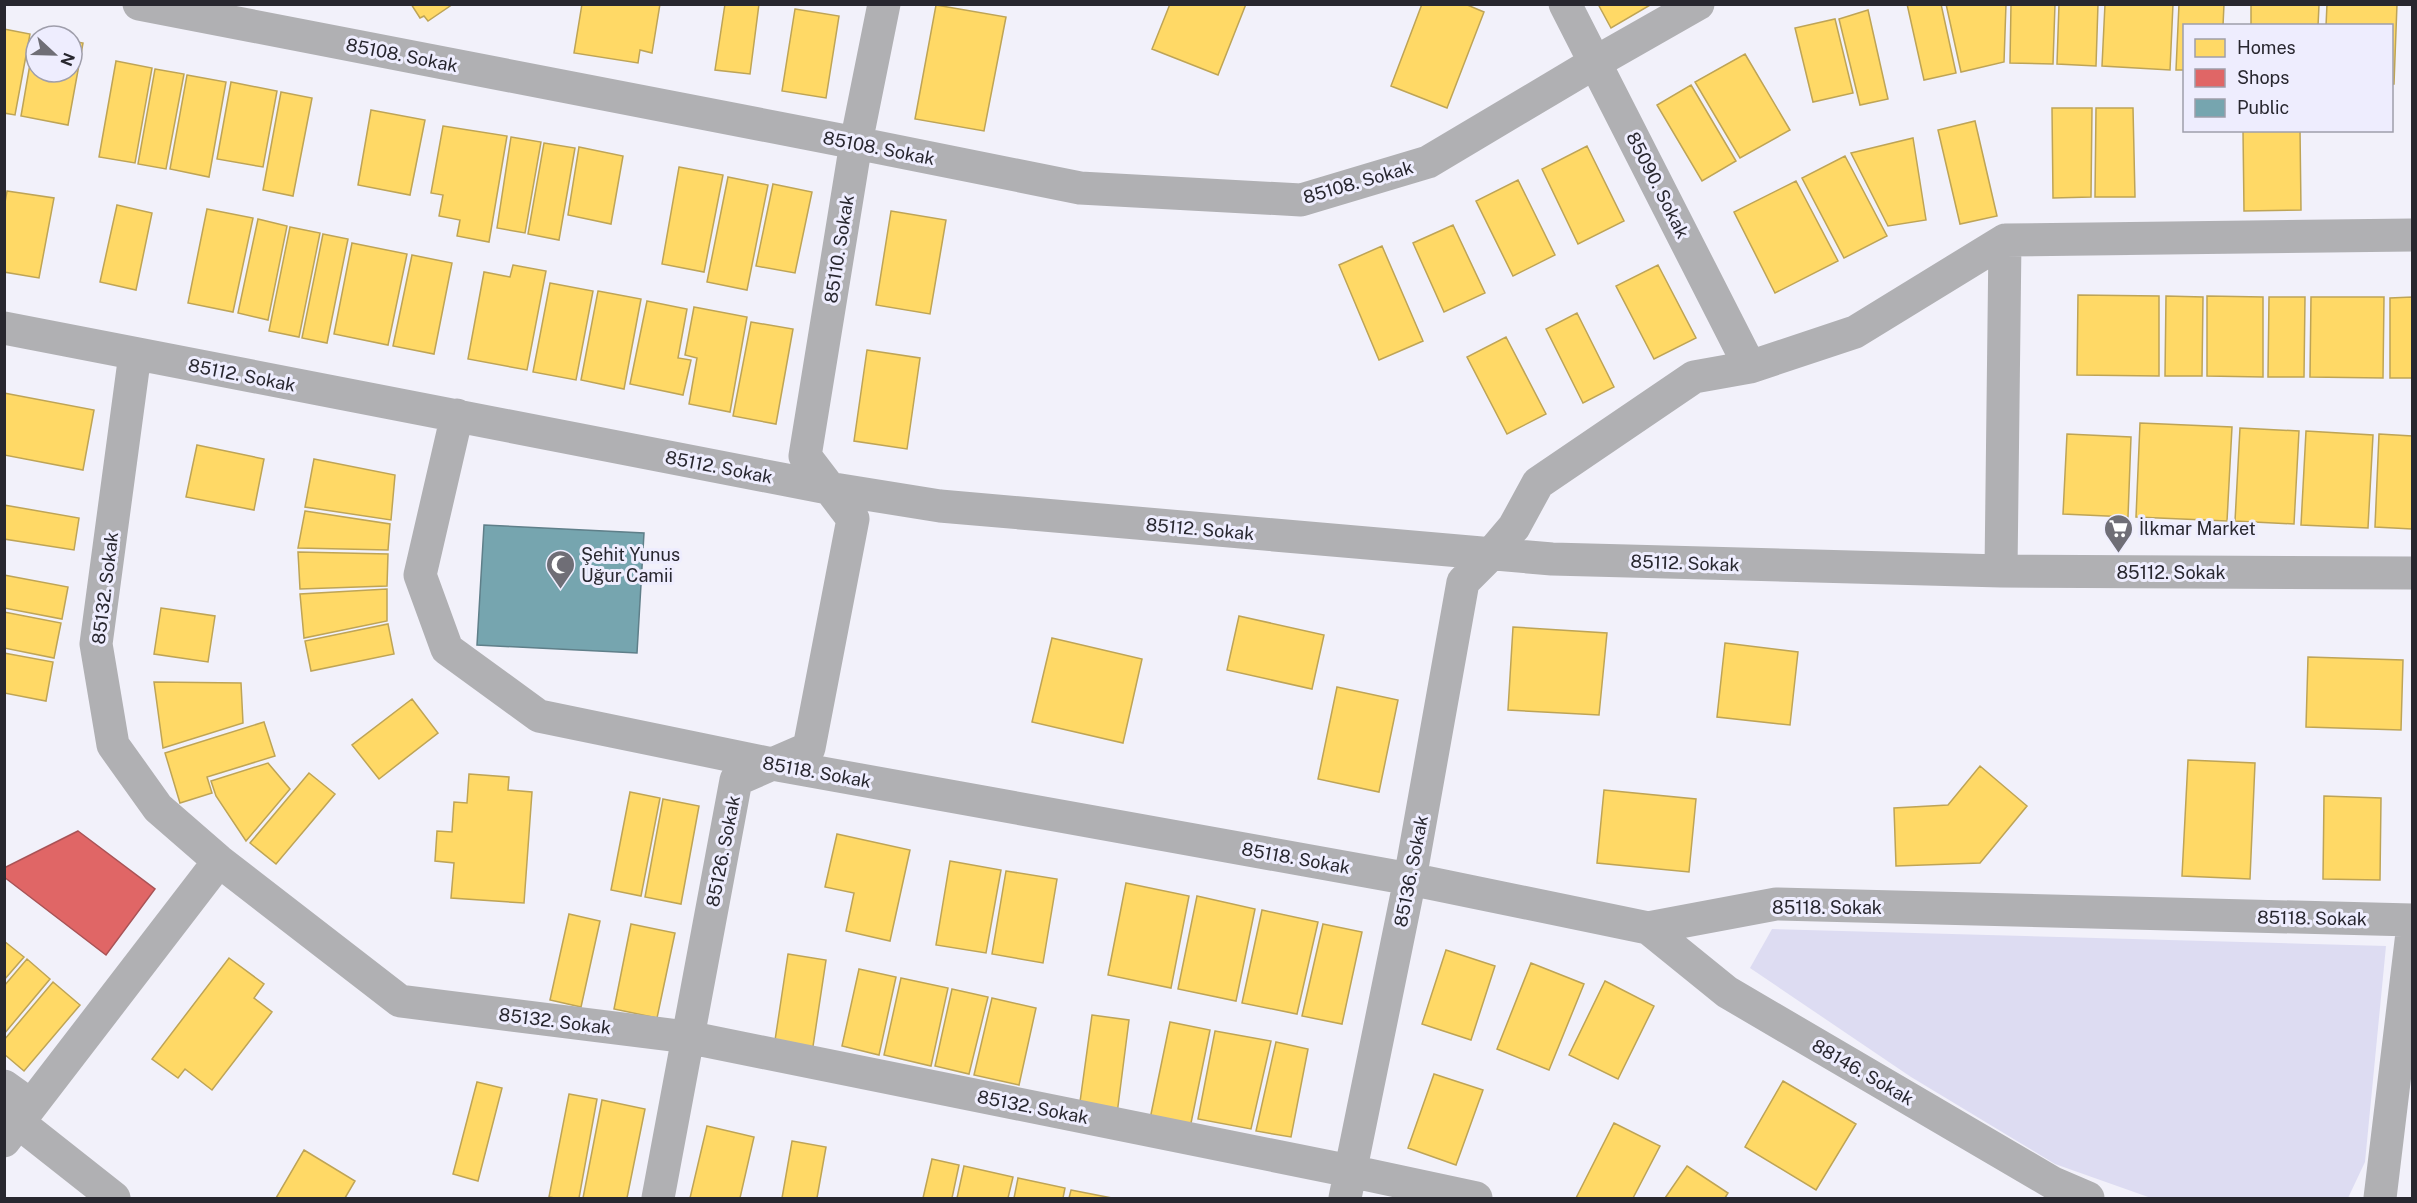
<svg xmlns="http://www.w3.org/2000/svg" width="2417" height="1203" font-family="'Public Sans',sans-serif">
  <rect width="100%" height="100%" fill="#f2f1fa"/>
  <path fill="#dddcf2" d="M1772,929L2386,946L2365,1162L2348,1198H2151L2055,1164L1911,1077L1750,968Z"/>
  <path fill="#ffd966" stroke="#bea456" stroke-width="1.5" d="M411,4H453L428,21L424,16L420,18Z
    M582,4H660L652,53L640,50L638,63L574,53Z
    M725,4H759L750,74L715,70Z
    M1170,4H1246L1218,75L1152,49Z
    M1422,4H1465L1484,12L1447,108L1391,86Z
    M1598,4H1652L1611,28Z
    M1907,4H1941L1956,73L1924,80Z
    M1946,4H2006L2004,62L1961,72Z
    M2011,4H2055L2053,64L2010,63Z
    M2059,4H2098L2096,66L2057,64Z
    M2105,4H2173L2170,70L2102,66Z
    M2179,4H2224L2223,26H2184V70H2176Z
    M2251,4L2319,5L2318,26H2251Z
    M2327,4H2397L2394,84H2392V26H2326Z
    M936,5L1006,17L984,131L915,119Z
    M795,9L839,16L826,98L782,91Z
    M1868,10L1888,99L1860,105L1839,19Z
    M1835,19L1853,93L1813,102L1795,28Z
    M4,29L30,34L15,115L4,113Z
    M35,35L43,36H36V72H72V41L83,43L68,125L21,116Z
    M1745,54L1790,130L1740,158L1695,82Z
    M116,61L152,68L135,163L99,157Z
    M155,69L184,74L166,169L138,164Z
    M187,75L226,82L209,177L170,169Z
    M231,82L277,91L263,167L217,159Z
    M1691,85L1736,161L1702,181L1657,105Z
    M281,92L312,98L293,196L263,190Z
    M2052,108H2092L2091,197L2053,198Z
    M2096,108H2133L2135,197H2095Z
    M371,110L425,120L410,195L358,185Z
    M1975,121L1997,216L1960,224L1938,130Z
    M443,126L507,136L489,242L457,236L460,220L439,216L443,195L431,193Z
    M2243,130H2300L2301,210L2244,211Z
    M511,137L541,142L525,233L497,228Z
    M1913,138L1926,220L1888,226L1851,153Z
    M544,143L575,148L559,240L528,234Z
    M1587,146L1624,221L1578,244L1542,169Z
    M579,147L623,156L611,224L568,215Z
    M1845,156L1887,236L1844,258L1802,178Z
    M679,167L723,175L704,272L662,264Z
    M728,177L768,185L747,290L707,282Z
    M1518,180L1555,255L1513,276L1476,201Z
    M1796,181L1838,261L1775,293L1734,212Z
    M773,184L812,192L795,273L756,266Z
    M7,191L54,198L39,278L4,272V208Z
    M117,205L152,213L136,290L100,282Z
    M207,209L253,218L233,312L188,303Z
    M891,211L946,220L930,314L876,305Z
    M258,219L287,226L268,320L238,313Z
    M1453,225L1485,293L1444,312L1413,243Z
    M290,227L320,233L299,337L269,331Z
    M323,234L348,239L327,343L302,338Z
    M352,243L407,254L388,345L334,334Z
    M1382,246L1423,341L1379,360L1339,265Z
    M412,255L452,263L434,354L393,346Z
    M513,265L546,271L527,370L468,359L484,272L510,277Z
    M1658,265L1696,338L1654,359L1616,286Z
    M550,283L593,291L576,380L533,372Z
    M598,291L641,299L624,389L581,380Z
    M2078,295L2159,296V376L2077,375Z
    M2166,296L2203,297L2202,376H2165Z
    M2207,296L2263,297V377L2207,376Z
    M2269,297H2305L2304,377H2268Z
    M2311,297H2384L2383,378L2310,377Z
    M2412,297V378H2390V298Z
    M647,301L687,309L678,358L691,360L683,395L630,384Z
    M694,307L747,317L730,412L689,404L697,358L685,355Z
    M1577,313L1614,387L1583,403L1546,329Z
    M751,322L793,329L776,424L733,416Z
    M1506,337L1546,414L1507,434L1467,357Z
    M867,350L920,358L907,449L854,441Z
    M4,393L94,410L83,470L4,455Z
    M2140,423L2232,427L2227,521L2136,517Z
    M2240,428L2299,431L2294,524L2235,521Z
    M2306,431L2373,435L2368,528L2301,525Z
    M2067,434L2131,437L2128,517L2063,514Z
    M2379,434L2412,436V529L2375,527Z
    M197,445L264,459L254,510L186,497Z
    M314,459L395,475L391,520L305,507Z
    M4,505L79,518L74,550L4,539Z
    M305,511L390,524L388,550L298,548Z
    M298,552L388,554L387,586L300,589Z
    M4,575L68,587L62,619L4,608Z
    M387,589V621L304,638L300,594Z
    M161,608L215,616L208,662L154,654Z
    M4,612L61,623L54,658L4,648Z
    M1239,616L1324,635L1312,689L1227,670Z
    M388,624L394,654L311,671L305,641Z
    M1513,627L1607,633L1599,715L1508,710Z
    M1052,638L1142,659L1123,743L1032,722Z
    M1725,643L1798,652L1790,725L1717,717Z
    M4,653L53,662L46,701L4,693Z
    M2308,657L2403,660L2401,730L2306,727Z
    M154,682L241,683L243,723L163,748Z
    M1337,687L1398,700L1379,792L1318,779Z
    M412,699L438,733L379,779L352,745Z
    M264,722L275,756L207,777L212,793L180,803L165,753Z
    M2188,760L2255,763L2250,879L2182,876Z
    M268,763L290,789L246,841L216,796L211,781Z
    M1980,766L2027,806L1980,863L1896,866L1894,808L1948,805Z
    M309,773L335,794L276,864L250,843Z
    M469,774L509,777L508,790L532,792L524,903L451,898L454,863L435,861L437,831L452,832L454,802L467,803Z
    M1604,790L1696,799L1689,872L1597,863Z
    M630,792L660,798L641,896L611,890Z
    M2324,796L2381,798L2380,880L2323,879Z
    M663,799L699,806L681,904L645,897Z
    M837,834L910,850L890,941L846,931L854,893L825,887Z
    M950,861L1001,870L986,953L936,945Z
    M1006,871L1057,879L1043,963L992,954Z
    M1126,883L1189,896L1171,988L1108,975Z
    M1197,896L1255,909L1236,1001L1178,989Z
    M1262,910L1318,922L1297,1014L1242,1003Z
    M569,914L600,921L581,1007L550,1000Z
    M631,924L675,933L657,1018L614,1009Z
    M1323,924L1362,932L1342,1024L1302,1016Z
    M4,941L24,957L4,980Z
    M1446,950L1495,966L1471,1040L1422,1024Z
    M788,954L826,960L812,1053L774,1047Z
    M229,958L264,984L254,998L272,1012L212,1090L185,1069L178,1078L152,1059Z
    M27,959L50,979L4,1034V986Z
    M1531,963L1584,984L1549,1070L1497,1049Z
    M859,969L896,977L879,1055L842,1046Z
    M901,978L948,988L931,1066L884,1055Z
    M1605,981L1654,1006L1618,1079L1569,1055Z
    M53,982L80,1005L24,1071L4,1054V1040Z
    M952,989L988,997L969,1074L935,1066Z
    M992,998L1036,1008L1019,1085L974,1075Z
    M1092,1015L1129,1020L1117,1114L1079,1109Z
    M1170,1022L1210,1030L1190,1128L1150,1119Z
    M1215,1031L1271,1041L1251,1129L1198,1119Z
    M1276,1042L1308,1049L1291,1137L1256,1131Z
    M1434,1074L1483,1090L1456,1165L1408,1148Z
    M1783,1081L1856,1124L1816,1190L1745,1147Z
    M477,1082L502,1088L478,1181L453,1174Z
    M569,1094L597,1099L579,1198H555L549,1197Z
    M602,1100L645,1109L627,1198H583Z
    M1614,1123L1660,1146L1633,1198H1576Z
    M707,1126L754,1137L740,1198H690Z
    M792,1141L826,1147L817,1198H782Z
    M304,1150L355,1181L345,1198H276Z
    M932,1159L959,1165L952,1198H923Z
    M964,1166L1013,1177L1008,1198H957Z
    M1687,1166L1728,1193L1725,1198H1665Z
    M1018,1178L1065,1188L1063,1198H1014Z
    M1071,1190L1112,1198H1069Z"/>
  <path fill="#e06666" stroke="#a95356" stroke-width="1.5" d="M78,831L155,889L106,955L4,877V868Z"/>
  <path fill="#76a5af" stroke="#5f7f89" stroke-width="1.5" d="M484,525L644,533L637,653L477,645Z"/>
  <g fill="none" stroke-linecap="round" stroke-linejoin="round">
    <path stroke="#b0b0b3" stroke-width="33" d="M139,4L856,143L1080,188L1301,200L1428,162L1596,62L1698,4
      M1565,4L1750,367
      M4,328L828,488L940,506L1552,559L2001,571L2412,573
      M135,354L96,644L113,745L158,808L219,861L400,1001L687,1037L1350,1171L1476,1198
      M457,415L420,575L447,649L539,716L772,764L1410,879L1648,928L1776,904L2412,920
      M2001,571L2005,240
      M1648,928L1727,992L2053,1183L2088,1198
      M4,1086L18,1096L19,1123L114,1198
      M4,1141L219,861
      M658,1198L736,780L809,748L853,519L805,456L856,143L884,4
      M1345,1198L1410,879L1463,582L1492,553L1514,527L1538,483L1694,377L1750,367L1855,332L2005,240L2412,235
      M2380,1198L2412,933"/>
  </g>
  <defs>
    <symbol id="supermarket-pin" viewBox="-11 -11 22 30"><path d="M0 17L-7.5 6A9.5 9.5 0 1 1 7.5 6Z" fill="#6f6e76" stroke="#eeedfe"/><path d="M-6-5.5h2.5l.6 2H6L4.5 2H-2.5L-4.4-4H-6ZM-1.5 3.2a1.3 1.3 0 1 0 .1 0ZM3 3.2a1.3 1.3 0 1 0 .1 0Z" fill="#fff"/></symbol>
    <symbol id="mosque-pin" viewBox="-11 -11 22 30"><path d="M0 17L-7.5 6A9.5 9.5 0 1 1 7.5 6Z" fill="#6f6e76" stroke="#eeedfe"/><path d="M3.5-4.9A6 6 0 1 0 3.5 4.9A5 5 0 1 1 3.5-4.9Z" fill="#fff"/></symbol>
  </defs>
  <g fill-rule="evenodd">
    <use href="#supermarket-pin" x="2102" y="512" width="33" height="45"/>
    <use href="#mosque-pin" x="544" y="548" width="33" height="45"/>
  </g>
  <g text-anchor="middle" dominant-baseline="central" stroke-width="6" stroke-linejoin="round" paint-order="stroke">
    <g font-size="18" fill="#28272f" stroke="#eeedfe">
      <text transform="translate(402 55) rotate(11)">85108. Sokak</text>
      <text transform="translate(879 148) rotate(11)">85108. Sokak</text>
      <text transform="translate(1358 182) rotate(-16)">85108. Sokak</text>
      <text transform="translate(1658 185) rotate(63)">85090. Sokak</text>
      <text transform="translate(839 249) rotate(-81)">85110. Sokak</text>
      <text transform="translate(242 375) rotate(11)">85112. Sokak</text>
      <text transform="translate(719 467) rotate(11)">85112. Sokak</text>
      <text transform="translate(1200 529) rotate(5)">85112. Sokak</text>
      <text transform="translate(1685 563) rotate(2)">85112. Sokak</text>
      <text x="2171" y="572">85112. Sokak</text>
      <text transform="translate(105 588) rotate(-83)">85132. Sokak</text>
      <text transform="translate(817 772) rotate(10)">85118. Sokak</text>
      <text transform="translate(723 851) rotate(-79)">85126. Sokak</text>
      <text transform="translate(1296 858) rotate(10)">85118. Sokak</text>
      <text transform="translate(1411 871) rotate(-79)">85136. Sokak</text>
      <text x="1827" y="907">85118. Sokak</text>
      <text transform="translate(2312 918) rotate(1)">85118. Sokak</text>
      <text transform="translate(555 1021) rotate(7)">85132. Sokak</text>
      <text transform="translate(1863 1072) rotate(30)">88146. Sokak</text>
      <text transform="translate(1033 1107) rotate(11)">85132. Sokak</text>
    </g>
    <g font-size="18" fill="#28272f" stroke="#eeedfe" text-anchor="start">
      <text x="2139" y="528">İlkmar Market</text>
      <text x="581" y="554">Şehit Yunus<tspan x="581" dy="21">Uğur Camii</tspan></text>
    </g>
  </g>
  <rect width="2417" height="1203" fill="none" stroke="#28272f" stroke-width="12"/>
  <rect x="2183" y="24" width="210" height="108" fill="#eeedfe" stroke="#9f9eab" stroke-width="1.5"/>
  <rect x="2195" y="39" width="30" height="18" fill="#ffd966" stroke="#9f9eab" stroke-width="1.5"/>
  <text x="2237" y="54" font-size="18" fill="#28272f">Homes</text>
  <rect x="2195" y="69" width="30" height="18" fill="#e06666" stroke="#9f9eab" stroke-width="1.5"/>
  <text x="2237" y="84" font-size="18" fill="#28272f">Shops</text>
  <rect x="2195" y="99" width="30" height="18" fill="#76a5af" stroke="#9f9eab" stroke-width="1.5"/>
  <text x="2237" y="114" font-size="18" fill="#28272f">Public</text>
  <g transform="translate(54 54) rotate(112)"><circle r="28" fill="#eeedfe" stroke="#9f9eab" stroke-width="1.5"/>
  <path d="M0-4.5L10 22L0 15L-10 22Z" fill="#6f6e76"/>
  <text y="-9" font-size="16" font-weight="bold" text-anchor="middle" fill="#28272f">N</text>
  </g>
</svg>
